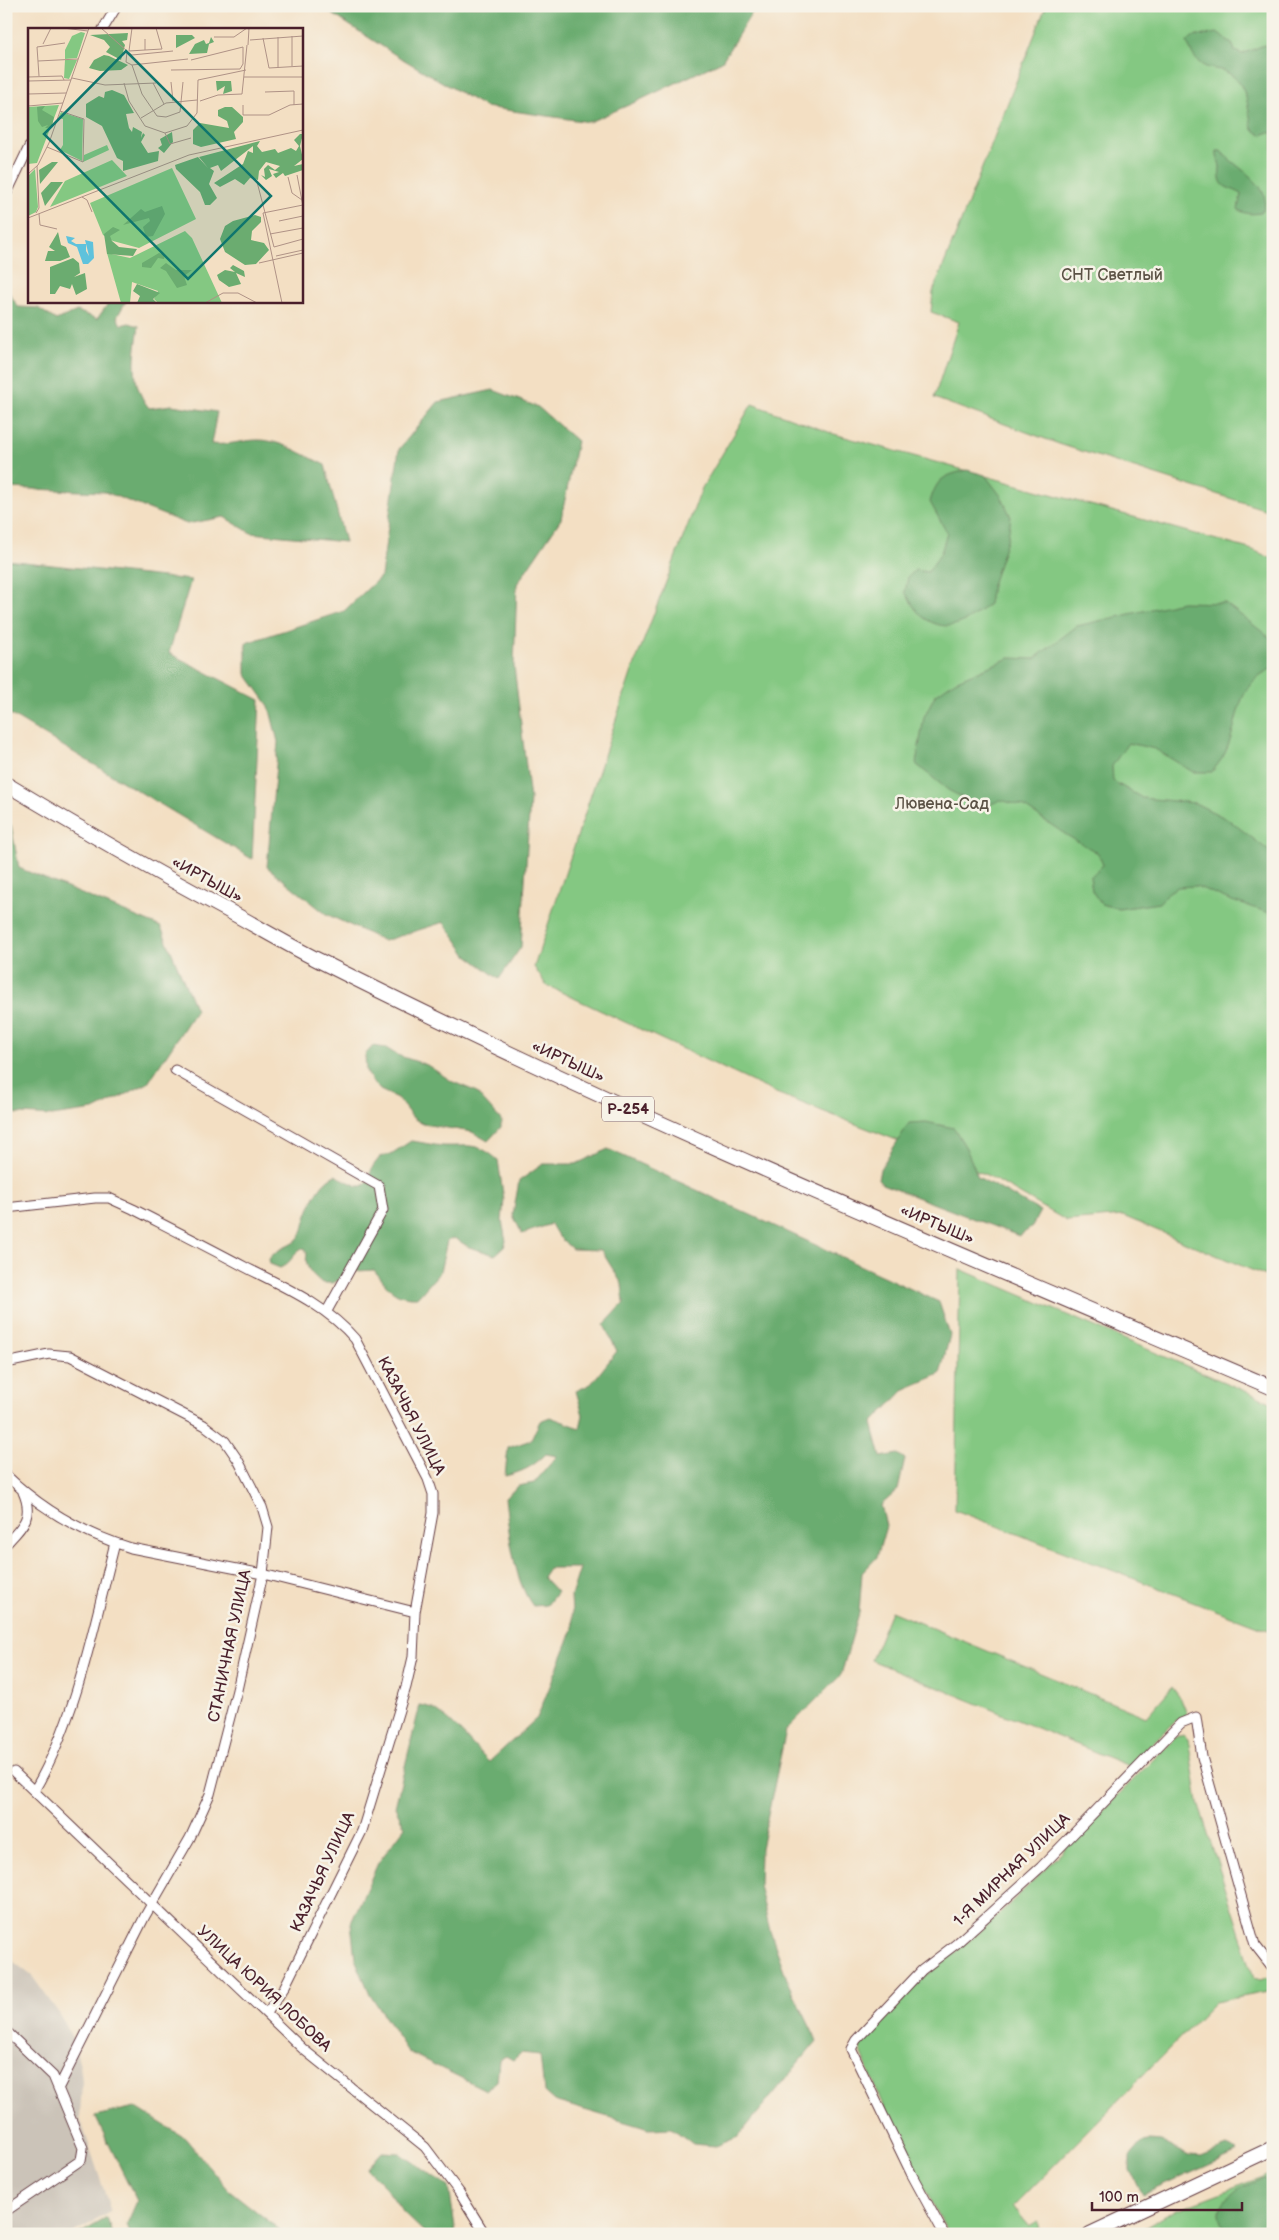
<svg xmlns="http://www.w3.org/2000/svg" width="1279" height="2240" font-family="'Balsamiq Sans',sans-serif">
  <rect width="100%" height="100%" fill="#f7f3e8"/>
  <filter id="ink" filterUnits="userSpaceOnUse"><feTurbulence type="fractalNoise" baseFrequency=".02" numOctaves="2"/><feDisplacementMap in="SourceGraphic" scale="10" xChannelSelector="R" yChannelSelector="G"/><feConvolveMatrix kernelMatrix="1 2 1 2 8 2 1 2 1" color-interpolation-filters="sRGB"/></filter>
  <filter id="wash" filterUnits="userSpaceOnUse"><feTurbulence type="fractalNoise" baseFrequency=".0096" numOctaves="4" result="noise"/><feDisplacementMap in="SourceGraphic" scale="20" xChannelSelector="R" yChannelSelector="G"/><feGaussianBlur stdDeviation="1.12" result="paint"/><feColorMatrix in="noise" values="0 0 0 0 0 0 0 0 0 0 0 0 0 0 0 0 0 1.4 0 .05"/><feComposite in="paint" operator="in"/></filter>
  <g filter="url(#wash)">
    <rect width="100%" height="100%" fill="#f3dfc3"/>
    <path fill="#cbc3b8" d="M6,1956L32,1976L60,2015L73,2040L80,2065L82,2081L80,2118L111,2212L71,2234H6Z"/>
    <path fill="#84c882" stroke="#677456" d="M1046,6H1273V512L1059,444L934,398L959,322L931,312L933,292Z
      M752,404L834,434L1253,550L1273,559V1279L1123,1216L1067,1221L989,1176L776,1093L546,985L534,967L632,671L702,488Z
      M960,1269L1273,1403V1632L955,1510Z
      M891,1611L1146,1717L1172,1687L1181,1699L1187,1714L1177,1719L1129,1766L871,1660Z
      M1184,1734L1188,1738L1198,1802L1254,1978L1261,1980L1267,1977L1273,1984V1991L1215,2002L1013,2207L1029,2226L1038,2221L1041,2234H948L881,2101L859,2047C890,1998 942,1966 984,1928C1050,1867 1111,1801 1175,1738Z
      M1273,2173V2234H1134L1177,2209Z"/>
    <path fill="#6bac70" stroke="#5a664e" d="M320,6H756L722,61L638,101L589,122L485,107L394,54Z
      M1217,33L1232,43L1235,51L1242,54L1264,45L1273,48V134L1270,132L1261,135L1252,129C1249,113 1248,93 1237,80C1217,59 1202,82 1187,42L1192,37Z
      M1217,151H1221C1235,168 1278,187 1261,213C1253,214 1245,215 1238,209L1241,194C1234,188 1223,190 1220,179C1219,175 1220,170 1220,166C1219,161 1216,157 1217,151Z
      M6,288L18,307L38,308L56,320L77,311L97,319L110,301H126L117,317L121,325L129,323L139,326C135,355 129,383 149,408L172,405L217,412L211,444C228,446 242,440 258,440C281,440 304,455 325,465L345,542L251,533L224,517L187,524L105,492L8,488Z
      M493,390L538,407L577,441L561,519L517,584L514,666L530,799L521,947L499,979L467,955L444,922L384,941L326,914L267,867L278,742L269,706L246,674V643L344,611L381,576L399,449L438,402Z
      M967,470L985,475L1001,496L1011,517L1008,537L992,585L989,604C968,621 949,636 923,617C916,612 910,600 905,592L908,577L915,570L928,572L941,553L947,533L930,502C937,478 943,476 967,470Z
      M6,560L191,580L169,653L260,700L252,859L6,712Z
      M1182,602L1225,603L1273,640V668C1233,685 1241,721 1225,753C1222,760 1216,766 1212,772H1193L1155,749L1128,743L1112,766L1113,781L1142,798L1195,803L1229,820L1273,854V914L1232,901L1196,886L1178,887L1169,892L1159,903L1119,909L1101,904L1092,891L1090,877L1103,865L1098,853L1068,836L1023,806L1000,800L983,808L948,790L916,764L924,717L935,695L955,681L1009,658L1034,659L1077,626Z
      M6,822L11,825L19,868L161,927L196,1010L148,1083L94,1110L52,1116L6,1113Z
      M373,1046L386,1048L397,1055L427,1065L453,1082L475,1091L501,1120V1127L488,1141L472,1132L423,1124L413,1118L397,1098L380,1090L372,1081L366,1071L365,1055Z
      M926,1122L954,1128L966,1148L978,1177L1040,1211L1031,1228L1019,1236L882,1184L878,1180L880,1169L909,1123Z
      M411,1141C421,1142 432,1145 443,1146C469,1147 476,1141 498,1160L504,1200L502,1221L506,1241L504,1247L495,1255L469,1247L454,1238L447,1241L440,1272L418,1297C393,1298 389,1288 374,1270L357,1271L333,1283H322C312,1274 304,1268 307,1254L305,1248C294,1251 291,1264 280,1268L270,1264L269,1259C280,1245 292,1248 300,1236C303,1232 304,1225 305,1221C311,1204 318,1183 335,1175L357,1186H363L367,1182L373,1166L380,1157L391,1154Z
      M608,1149L939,1302L950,1335L940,1374L905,1389L872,1423L881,1457L898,1454L905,1459L898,1490L881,1505L886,1526L877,1557L862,1573L859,1613L841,1675L786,1730L760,1853L759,1885L770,1931L787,1979L817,2041L738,2137L716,2146L693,2144L672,2128L649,2129L554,2101L544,2092L540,2055L521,2053L513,2060L506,2056L499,2060L497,2081L486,2090L408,2052L370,1994L355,1959L351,1923L378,1863L405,1827L395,1807L420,1705C443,1706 472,1746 489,1762L537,1718L573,1629L571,1596L580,1568H549L543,1577L557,1592L547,1605L533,1606C513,1580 509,1531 505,1498L518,1486L534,1483L557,1456L546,1454C533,1467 522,1472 505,1476L508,1448L531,1440L540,1421L550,1417L580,1428L583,1415L576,1391L591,1384L617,1351L604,1325L624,1303L622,1284L601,1250L572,1249L558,1236L551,1224L522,1234L513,1215L519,1181L543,1164H576Z
      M135,2107L185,2138L228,2189L285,2234H130L127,2224L137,2201L95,2116Z
      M1149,2141L1161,2142L1189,2156L1201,2157L1227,2147L1238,2152L1142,2195L1130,2170V2157L1143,2142Z
      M382,2152L400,2153L449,2187L456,2234H426L403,2212L386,2188L367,2169Z
      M1264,2178L1273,2185V2199L1270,2205L1273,2208V2234H1228C1226,2229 1221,2221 1220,2215C1219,2194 1249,2185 1264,2178Z
      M107,2218L112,2234H79Z"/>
  </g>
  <g filter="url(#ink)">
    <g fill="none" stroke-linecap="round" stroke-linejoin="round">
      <defs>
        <path id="minor" d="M103,29L117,6
          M6,195L29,147
          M175,1070L379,1186L383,1210L327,1311
          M6,1208L95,1198H109L133,1209C170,1228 208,1247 245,1267C284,1287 326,1305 355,1339L428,1479L433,1494V1513L415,1612L413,1657L406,1687L362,1831L284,1988L267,2013
          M6,1363L49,1354L70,1356L204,1425L225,1441L238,1460L262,1507L268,1527L263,1574L237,1690L210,1794L190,1838L145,1916L59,2087
          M6,1475C41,1509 85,1534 131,1548L263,1574L415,1612
          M6,1544C23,1526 34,1517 23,1492
          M14,1772L303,2049L425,2147L459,2192L485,2234
          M34,1791C77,1718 94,1624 115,1543
          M6,2031L53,2076L83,2148L81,2160L6,2211
          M944,2234L912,2175L851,2049L856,2040L922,1970L956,1944L1041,1867L1181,1723L1196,1717L1202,1757L1255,1945L1273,1968"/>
        <path id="primary" d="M1090,2234L1273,2148"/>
        <path id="trunk" d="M6,784C79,828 152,870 227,910C258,927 288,945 320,961C631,1118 953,1251 1273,1388"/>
      </defs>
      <use href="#minor" stroke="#633c42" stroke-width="11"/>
      <use href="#primary" stroke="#633c42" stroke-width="16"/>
      <use href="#trunk" stroke="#633c42" stroke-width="16"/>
      <use href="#minor" stroke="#fff" stroke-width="9"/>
      <use href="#primary" stroke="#fff" stroke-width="14"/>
      <use href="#trunk" stroke="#fff" stroke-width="14"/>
    </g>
  </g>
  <g text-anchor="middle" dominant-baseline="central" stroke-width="5" stroke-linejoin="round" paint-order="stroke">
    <rect fill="#f7f3e8" stroke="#7e5f64" stroke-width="1" x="602" y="1096.5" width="52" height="25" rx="4"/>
    <g font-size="15" font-weight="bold" fill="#4a1f2b">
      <text x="628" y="1109">Р-254</text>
    </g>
    <g font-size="16" fill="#5b5245" stroke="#f7f3e8">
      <text x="1112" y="275">СНТ Светлый</text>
      <text x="942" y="804">Лювена-Сад</text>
    </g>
    <g font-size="16" fill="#4a1f2b" stroke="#f7f3e8">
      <text transform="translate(207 880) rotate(29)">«ИРТЫШ»</text>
      <text transform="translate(568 1062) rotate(25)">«ИРТЫШ»</text>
      <text transform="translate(937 1225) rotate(23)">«ИРТЫШ»</text>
      <text transform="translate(411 1416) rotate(63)">КАЗАЧЬЯ УЛИЦА</text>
      <text transform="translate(230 1646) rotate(-78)">СТАНИЧНАЯ УЛИЦА</text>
      <text transform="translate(1012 1870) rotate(-44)">1-Я МИРНАЯ УЛИЦА</text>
      <text transform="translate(323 1872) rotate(-65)">КАЗАЧЬЯ УЛИЦА</text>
      <text transform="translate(264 1989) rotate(43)">УЛИЦА ЮРИЯ ЛОБОВА</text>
    </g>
  </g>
  <g transform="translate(28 28)">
    <rect width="275" height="275" fill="#f3dfc3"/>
    <path d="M53,4L57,5L49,30L37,31V22L44,8ZM37,32H49L41,51L36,50ZM31,77L9,135L0,136V79ZM33,84L55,91L54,133L32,122L35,117V91L30,90ZM79,117L81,122L55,134L56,127ZM84,132L99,148L22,179L37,153ZM144,140L168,191L111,220L85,213L75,207L62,175ZM7,141L10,179L8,184L0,188V148ZM157,203L164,210L194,275H130L126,271L130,263L104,254L102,275H93L79,225L102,230Z" fill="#84c882"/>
    <path d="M100,5L99,12L94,13L97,17L93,32L78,24L82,19L76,12L62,7ZM148,7H164L167,10L148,20ZM183,9L186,14L181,16L179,25L161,26L167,16L176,12L178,16L181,15ZM76,27L81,28L100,37L93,42L72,43L61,40L66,32ZM188,53H203L204,63L195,66L197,58L189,63ZM84,62L96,67L106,85L98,86L101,100L104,104L105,99L114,104L113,110L115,105L117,107L113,114L120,125L131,123L130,133L95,143V133L89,130L74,98L58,89V76L71,68L76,70L77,64ZM17,78L14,82L26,89L24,98L20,100H17L20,97L14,99L10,93L9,79ZM197,79H204L215,89V94L206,104L208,111L173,119L165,116V102L172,95L201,100L199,93L190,88V82ZM144,104L145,114L136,125L130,120L134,117L132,111ZM272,106H275L272,118L275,131L266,138L275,136V142L257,148L255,145L248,150L245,146L251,144L241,141L244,148L238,152L233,147L237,149L236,141L240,137L247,142L252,138L238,134L231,143L230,152L222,150L216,157L207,151L192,159L186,155L215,136L220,123L225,125V118L193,143L190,137L182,140L186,143L181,156L189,170L182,177H177L172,164L148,141L147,137L170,129L180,140L171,129L232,113L229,118L234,124L247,121L250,125L263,120L268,123L271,118L266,112ZM24,134H30L12,156L11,142ZM23,154H35L17,178L13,165ZM134,178L137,186L125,208L118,209L115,199L122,193L121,190L95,197L113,181L117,184ZM227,187L233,189V194L224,203L223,212L236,215L241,222L228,236L217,237L197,224L192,211L197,198L205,193ZM85,199L92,202L82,208L84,213L91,219L109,221L105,228L79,226L76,206ZM30,204L33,217L38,219L42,229L32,233H17L20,223H27L21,219ZM131,225L137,227L136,231L130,230L123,240L114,239V235ZM45,230L51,235L52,245L46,249L57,245L59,261L48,267L44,256L42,261L32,258L27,266H22V239ZM138,235L148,242H164L156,248L159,257L149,260L138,243L132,240ZM205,237L216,243L217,249L208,245L213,256L201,259L191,252L189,247L197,242L207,244L202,240ZM109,256L132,265L125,271L129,275H109L112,268L105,263Z" fill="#6bac70"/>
    <path d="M38,208L47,210L43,213L48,216H58V223L61,228L57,212L65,214L66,230L60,236H55L49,219L40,215Z" fill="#5ec2dc"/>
    <path fill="none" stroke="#af9286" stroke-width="1" d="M35,0L60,3M73,0L99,23L98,34L104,37L160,31M104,0L101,23L117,22M264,8V38M186,9H206L219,0M250,9V40M235,10L241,40L275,38M117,11V22L134,21L128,0M222,12L275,8M15,16L23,0M220,17L221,0M100,24L104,27L145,23M163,32L215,19M10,33L50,31M104,37L114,66L129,88L138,89L152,84L155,54M143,42L212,41L215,36V19M11,48L9,19L37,15M0,49L34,48L36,52M216,49H275M44,50L77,57L128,55M0,53L43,52M143,54L145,73M96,55L101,73L117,98L137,105L159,98L169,85L170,52L218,42M125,55L136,76M237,64L266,63V77M0,66L38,65M172,73L190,67L214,66L219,17M215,77V87H241L262,77L275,76M0,78L35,75M113,90L138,75L169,72M137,105L142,116L163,110M19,119L55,134L56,91L32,83M0,146L10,137L21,115L61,0M269,147L275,178M260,149L264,165L274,172M229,154L246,219L275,211M54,169L59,172L64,184M8,185L11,180L9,138M11,186L12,197L29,201M0,190L161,127L275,102M251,193L275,188M242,206L275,200M248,228L275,222M231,235L275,225M177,275L195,265H210L229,275M254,275L235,185L275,177"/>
    <path fill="#0f766e" fill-opacity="0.15" stroke="#0f766e" stroke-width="2.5" d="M98,23L243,168L160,251L16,106Z"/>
    <rect width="275" height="275" fill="none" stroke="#4a1f2b" stroke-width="2.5"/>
  </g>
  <rect width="1279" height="2240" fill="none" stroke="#f7f3e8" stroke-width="25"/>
  <path d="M1092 2202v8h150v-8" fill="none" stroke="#4a1f2b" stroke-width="2.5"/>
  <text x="1099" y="2202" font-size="15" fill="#4a1f2b" stroke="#f7f3e8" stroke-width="4" paint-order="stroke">100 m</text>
</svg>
